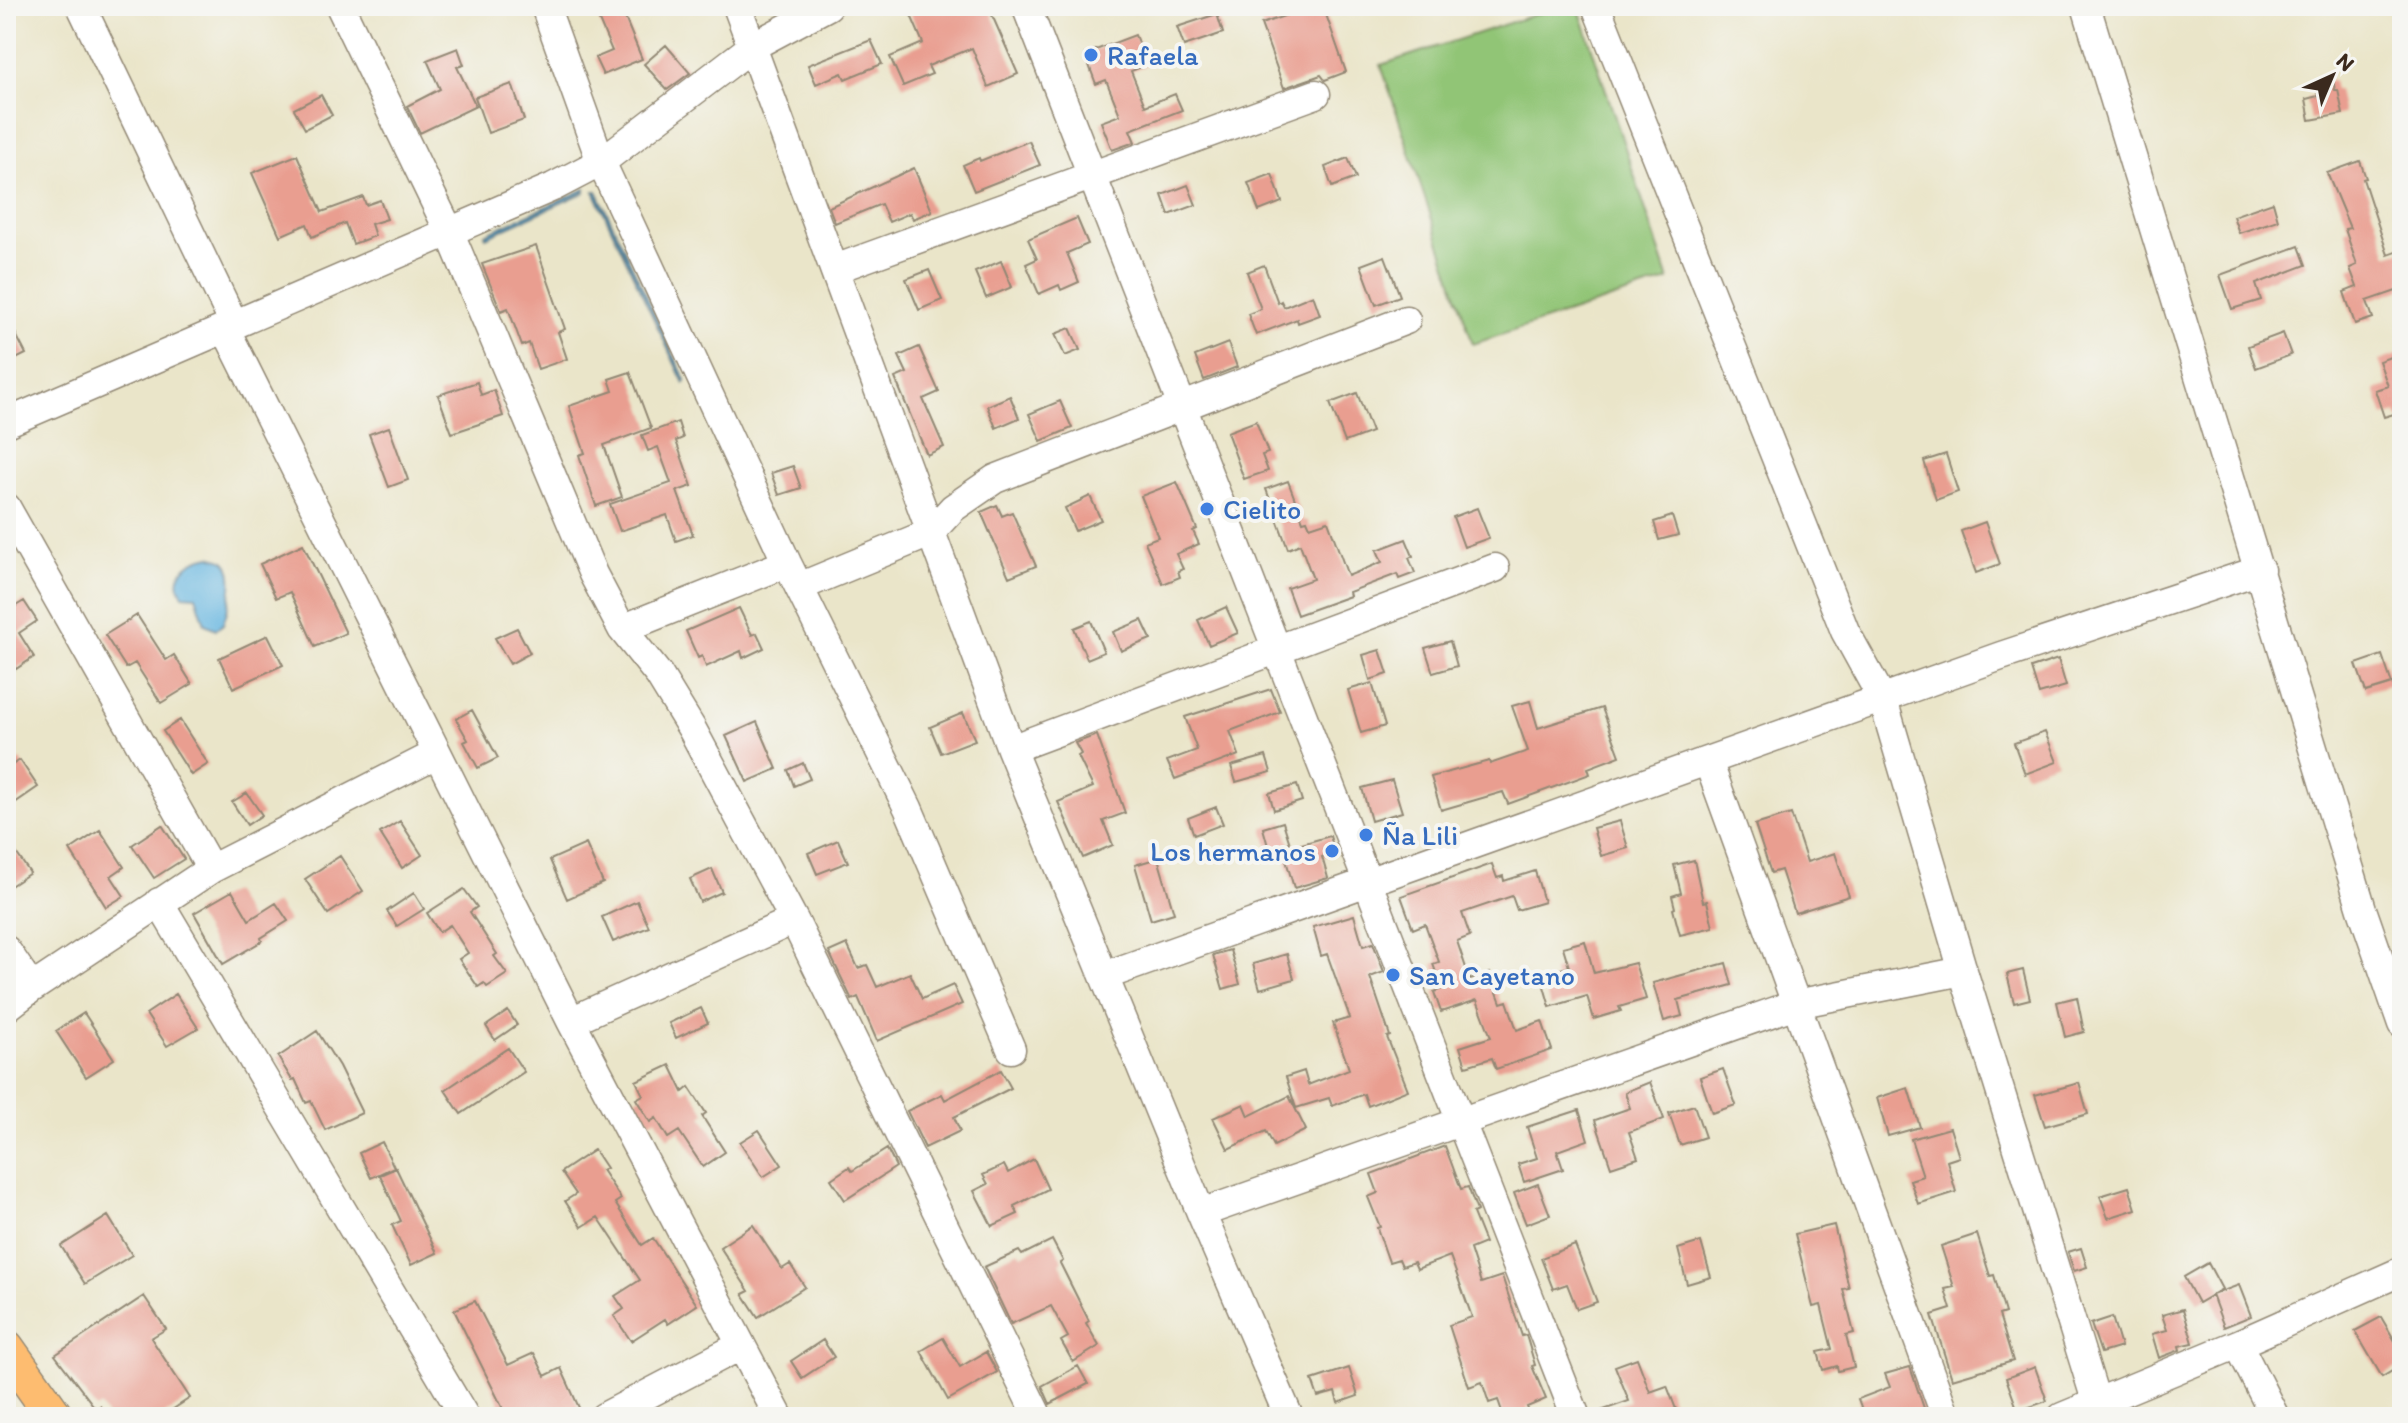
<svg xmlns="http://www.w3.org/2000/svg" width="2408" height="1423" font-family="Itim,sans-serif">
  <rect width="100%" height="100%" fill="#f6f6f2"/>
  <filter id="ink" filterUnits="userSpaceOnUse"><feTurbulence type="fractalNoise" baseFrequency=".0125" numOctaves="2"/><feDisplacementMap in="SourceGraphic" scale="16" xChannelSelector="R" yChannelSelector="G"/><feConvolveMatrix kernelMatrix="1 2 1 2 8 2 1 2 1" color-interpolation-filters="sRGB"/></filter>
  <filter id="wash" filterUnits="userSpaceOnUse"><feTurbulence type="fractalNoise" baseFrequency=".006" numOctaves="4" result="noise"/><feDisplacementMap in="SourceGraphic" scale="32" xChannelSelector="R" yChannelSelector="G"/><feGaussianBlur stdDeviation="1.8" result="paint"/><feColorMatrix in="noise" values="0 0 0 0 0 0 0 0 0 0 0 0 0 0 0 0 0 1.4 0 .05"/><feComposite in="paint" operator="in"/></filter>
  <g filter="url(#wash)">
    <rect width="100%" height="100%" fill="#eae5c9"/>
    <path fill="#91c576" stroke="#66784a" stroke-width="2" d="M1561,6H1578L1669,280L1473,344L1381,65Z"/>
    <path fill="#65b5e0" stroke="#50707f" stroke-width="2" d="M585,189V192L486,237L485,234Z
      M597,191L686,381L684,383L594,191Z
      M210,556C214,558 219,558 223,560C239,570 228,610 223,624L216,629L205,624L196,596L183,595C169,574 190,560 210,556Z"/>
    <g id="blocks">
      <path fill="#e99e90" d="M925,6H988L1018,74L988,87L972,48L928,66L932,74L903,86L890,57L923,43L910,13Z
        M1297,6H1323L1346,72L1325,80L1321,75L1284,88L1261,24L1299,11Z
        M621,8L642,59L603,75L595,58L612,51L598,18Z
        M1217,14L1223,33L1184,46L1177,27Z
        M1135,35L1147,65L1131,71L1145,106L1175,94L1182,110L1130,130L1135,142L1112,150L1101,122L1120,115L1106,80L1096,84L1085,54Z
        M871,40L882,64L845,79L842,73L816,84L808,65Z
        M666,45L690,73L667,90L644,64Z
        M458,48L464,65L457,67L476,106L420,133L407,106L440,89L427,60Z
        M2333,80L2335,90H2338L2343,114L2310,120L2306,99L2318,96L2315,83Z
        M512,84L524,120L488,133L475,97Z
        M321,95L332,115L305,129L294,109Z
        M1029,141L1040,165L974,191L963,165L979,158L980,161Z
        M297,155L322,212L363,197L366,205L380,200L387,219L371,224L375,236L353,244L345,223L312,237L307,224L280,236L252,173Z
        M1348,158L1356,178L1332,187L1325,167Z
        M2360,161L2366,178L2363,179L2388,255L2402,250V289L2367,301L2373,318L2355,324L2344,292L2357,287L2350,268L2357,265L2345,229L2350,228L2327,173Z
        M914,168L932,211L913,219L910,213L889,222L881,204L835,223L829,207Z
        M1272,174L1282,202L1259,211L1248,183Z
        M1188,185L1196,205L1169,215L1162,195Z
        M2273,202L2278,220L2239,233L2233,216Z
        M1077,218L1088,244L1067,253L1079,282L1061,290L1059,285L1039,294L1026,264L1037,259L1028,239Z
        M536,246L565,329L558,332L567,359L538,369L529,343L522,346L508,308L501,311L482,264Z
        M2299,246L2306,265L2256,284L2261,300L2232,309L2220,275Z
        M1385,256L1400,296L1376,305L1361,265Z
        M1001,261L1012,287L986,298L975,272Z
        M1264,265L1278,303L1281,301L1284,307L1313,295L1320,315L1298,323L1297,319L1256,335L1248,314L1261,309L1247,272Z
        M929,270L942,300L919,310L906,279Z
        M6,315L26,354L6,364Z
        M1070,328L1080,350L1065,356L1055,334Z
        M2283,333L2291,355L2256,368L2248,346Z
        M1228,343L1237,367L1204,380L1195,356Z
        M919,347L939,392L923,399L944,447L927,455L895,378L907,373L899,356Z
        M2402,353V419H2399L2397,413L2384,417L2375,390L2388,386L2379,361Z
        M630,372L651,428L604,445L622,497L596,506L579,455L585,453L569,406L613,391L609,379Z
        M477,382L481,395L494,390L503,416L452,433L438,395Z
        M1357,393L1372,432L1345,442L1330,403Z
        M1010,396L1019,418L996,428L987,406Z
        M1060,401L1072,428L1041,441L1029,414Z
        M1256,421L1268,453L1262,455L1268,471L1244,479L1227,432Z
        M678,422L683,438L676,441L692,486L677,491L693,535L676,541L667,515L620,531L610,504L671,483L658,447L648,451L642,435Z
        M389,427L408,480L389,487L369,434Z
        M1946,454L1958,492L1936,500L1924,461Z
        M793,466L801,488L779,495L771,473Z
        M1288,481L1303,521L1307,520L1310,527L1328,521L1348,576L1382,562L1377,550L1406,539L1413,556L1409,558L1415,573L1399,579L1397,574L1349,592L1350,596L1297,615L1287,588L1313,579L1300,544L1288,549L1266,489Z
        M1177,482L1197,529L1193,531L1199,544L1176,554L1183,569L1178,571L1180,577L1163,584L1145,542L1158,537L1141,496Z
        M1090,496L1101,520L1075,531L1065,508Z
        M997,505L1002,516L1012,512L1036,566L1009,577L981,512Z
        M1477,508L1489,538L1464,547L1453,517Z
        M1672,516L1678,535L1659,540L1654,522Z
        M1985,522L2000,564L1976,573L1961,531Z
        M303,544L346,633L315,647L290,592L276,598L260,564Z
        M24,601L37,621L19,633L34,657L16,669L10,660H6V612Z
        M1226,607L1238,633L1209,645L1198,620Z
        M739,608L752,635L757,633L764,648L743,658L741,651L706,667L702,656L698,658L686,631Z
        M137,615L166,660L174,655L192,684L161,703L135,663L126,668L105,635Z
        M1142,620L1151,639L1121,651L1113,632Z
        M1091,621L1104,652L1087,659L1074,628Z
        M517,628L530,653L510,664L495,638Z
        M268,635L283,665L233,688L219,658Z
        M1450,641L1457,666L1433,673L1425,648Z
        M1380,650L1388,674L1370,680L1363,655Z
        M2382,655L2392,684L2366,692L2356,664Z
        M2058,659L2066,686L2039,694L2031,668Z
        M1372,683L1385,726L1361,733L1348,690Z
        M1271,689L1280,712L1230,731L1239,755L1175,779L1167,761L1197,750L1185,717Z
        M1530,701L1538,728L1602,708L1620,756L1588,768L1590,774L1508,804L1503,792L1441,810L1431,777L1489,761L1490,764L1528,751L1512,706Z
        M472,710L498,758L478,768L464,742L468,740L456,719Z
        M963,713L975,740L941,753L930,727Z
        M180,720L208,764L191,775L163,731Z
        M757,722L777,769L747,782L726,736Z
        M2045,732L2057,762L2025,774L2014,743Z
        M1097,735L1125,813L1103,821L1113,845L1083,858L1058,802L1093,787L1078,756L1081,754L1075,743Z
        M1266,756L1271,772L1236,782L1231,766Z
        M20,760L38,787L6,809V769Z
        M803,763L810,779L794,786L788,770Z
        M1392,780L1402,812L1371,821L1362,788Z
        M1297,785L1302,801L1274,810L1269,793Z
        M247,793L262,815L247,825L232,802Z
        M1216,807L1223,824L1194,835L1188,818Z
        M1791,814L1807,862L1835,853L1849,896L1795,913L1781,870L1771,873L1755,825Z
        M400,821L422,855L402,868L380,833Z
        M1620,821L1628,848L1601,856L1593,828Z
        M1283,822L1291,847L1330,836L1335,853L1322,857L1328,878L1294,888L1284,853L1271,857L1263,828Z
        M162,825L184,859L154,878L132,845Z
        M100,830L124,867L111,876L124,896L106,907L70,850Z
        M6,838L30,873L6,889Z
        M838,840L848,862L817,874L808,853Z
        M586,844L603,883L567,899L550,860Z
        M340,856L363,891L328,914L305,879Z
        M1158,858L1174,913L1151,920L1135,865Z
        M1694,860L1703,902L1707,901L1713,927L1680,935L1673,909L1675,908L1672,896L1681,893L1674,865Z
        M1492,864L1497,878L1503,876L1504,881L1535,871L1544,902L1517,910L1512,896L1462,913L1470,936L1457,941L1470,980L1490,973L1501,1003L1507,1001L1517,1030L1542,1021L1552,1050L1496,1069L1492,1058L1466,1066L1460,1047L1491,1037L1477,1000L1441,1012L1434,992L1442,989L1433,964L1439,962L1425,924L1413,929L1401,896Z
        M712,869L722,892L700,902L690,879Z
        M464,889L477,907L470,912L497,954L494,956L507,974L487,987L484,983L478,987L459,959L468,953L450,925L439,932L427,913Z
        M232,891L249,920L276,903L288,921L261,938L262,941L223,964L194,913Z
        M414,893L424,909L397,926L387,911Z
        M637,901L649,927L613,942L602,917Z
        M1354,915L1363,946L1373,943L1384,972L1370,977L1390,1036L1387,1037L1408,1090L1368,1106L1364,1094L1332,1106L1329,1098L1296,1108L1286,1077L1304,1071L1308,1085L1349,1069L1333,1023L1350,1018L1327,954L1321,956L1313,927Z
        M1585,941L1594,973L1635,963L1646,999L1619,1007L1621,1011L1594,1019L1587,996L1550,1007L1543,983L1556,979L1553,971L1569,967L1563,947Z
        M847,944L858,968L867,965L877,987L910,973L922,999L953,985L962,1004L877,1041L858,997L852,1000L829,952Z
        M1230,950L1240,984L1223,989L1213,955Z
        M1287,954L1294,979L1260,989L1253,964Z
        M1726,963L1732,985L1678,1000L1682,1016L1664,1021L1653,983Z
        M2023,970L2030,999L2014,1003L2007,974Z
        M176,994L198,1028L167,1046L146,1014Z
        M2077,997L2084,1032L2065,1037L2057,1002Z
        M701,1008L708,1023L676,1038L669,1023Z
        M508,1011L517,1025L495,1040L486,1026Z
        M84,1013L114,1059L86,1077L56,1031Z
        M317,1031L339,1066L362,1113L325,1130L311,1101L306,1103L295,1079L292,1080L278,1057Z
        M508,1048L524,1072L461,1114L445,1090Z
        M670,1065L683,1092L689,1087L706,1113L702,1116L725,1152L703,1167L679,1131L668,1138L656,1118L650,1122L636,1099L643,1095L636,1081Z
        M1723,1069L1736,1105L1712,1113L1700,1077Z
        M1001,1070L1011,1088L954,1117L960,1131L925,1148L907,1111L942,1094L945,1100Z
        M1650,1082L1664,1119L1629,1132L1638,1158L1611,1167L1595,1120L1630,1108L1625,1092Z
        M2079,1083L2088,1114L2045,1126L2035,1095Z
        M1908,1088L1920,1127L1888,1136L1877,1098Z
        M1289,1096L1306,1130L1274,1146L1266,1131L1228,1149L1213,1118L1244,1104L1249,1116Z
        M1694,1105L1705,1137L1680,1145L1669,1113Z
        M1579,1110L1588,1140L1557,1151L1563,1169L1524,1182L1518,1164L1537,1158L1527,1127Z
        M1950,1128L1959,1157L1947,1161L1956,1192L1918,1204L1910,1180L1923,1176L1911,1139Z
        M759,1130L782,1165L763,1177L740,1142Z
        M382,1142L394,1167L371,1178L359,1153Z
        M1445,1146L1461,1189L1468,1187L1477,1211L1473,1213L1485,1243L1470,1249L1481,1283L1502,1276L1522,1336L1526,1335L1535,1365L1532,1366L1546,1399L1527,1407L1531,1417H1504L1498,1400L1489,1403L1482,1382L1469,1387L1449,1325L1472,1317L1450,1256L1417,1269L1414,1262L1402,1266L1399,1259L1389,1262L1377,1228L1380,1227L1368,1197L1378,1193L1371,1174Z
        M887,1149L896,1167L845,1200L831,1179L849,1167L852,1171Z
        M594,1150L606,1168L602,1170L621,1199L615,1203L642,1245L653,1238L697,1305L668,1324L665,1319L631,1341L614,1316L624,1309L615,1296L640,1280L598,1217L582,1227L565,1201L576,1194L561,1172Z
        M1034,1159L1048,1189L1014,1206L1018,1214L992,1226L974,1191L988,1184L983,1175L1004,1165L1008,1173Z
        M396,1168L437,1253L411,1265L392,1225L401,1221L380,1175Z
        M1538,1184L1550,1215L1526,1224L1514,1193Z
        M2129,1187L2136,1209L2108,1218L2100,1196Z
        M108,1216L132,1255L85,1284L61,1246Z
        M753,1225L782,1269L790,1264L805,1287L758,1317L743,1294L749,1291L720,1247Z
        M1834,1225L1849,1288L1843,1289L1854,1333L1846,1335L1854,1367L1838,1371L1837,1366L1823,1370L1818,1352L1832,1349L1821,1305L1813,1307L1795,1234Z
        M1977,1234L1990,1276L1994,1275L2005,1313L1999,1315L2013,1361L1952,1379L1932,1315L1951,1309L1945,1289L1954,1287L1941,1246Z
        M1052,1240L1063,1261L1060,1263L1089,1321L1086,1323L1099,1346L1073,1362L1061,1341L1068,1337L1051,1306L1011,1324L984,1267L1019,1251L1022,1255Z
        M1701,1242L1711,1277L1687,1284L1678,1249Z
        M1575,1245L1597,1302L1577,1309L1567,1284L1553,1289L1541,1258Z
        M2081,1248L2087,1267L2074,1271L2068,1252Z
        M2208,1263L2222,1289L2198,1303L2184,1277Z
        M2239,1285L2251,1316L2224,1327L2212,1295Z
        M144,1296L166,1329L151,1338L190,1398L161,1417H107L100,1406L96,1409L55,1355Z
        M475,1301L508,1365L534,1353L545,1376L561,1368L581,1412L571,1417H541L538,1410L523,1417H507L454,1310Z
        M2183,1309L2193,1343L2179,1346L2180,1350L2159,1358L2152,1334L2167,1330L2162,1315Z
        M2112,1317L2121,1347L2101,1353L2091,1324Z
        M2381,1317L2402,1353V1365L2382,1377L2355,1331Z
        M943,1338L960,1367L986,1352L997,1372L948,1400L921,1351Z
        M823,1340L834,1357L802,1378L791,1361Z
        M1637,1358L1650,1392L1667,1386L1679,1417H1593L1592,1414L1629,1401L1615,1366Z
        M1078,1366L1088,1384L1050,1404L1042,1386Z
        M1910,1367L1927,1417H1865L1858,1399L1890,1387L1885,1374Z
        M2035,1367L2047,1401L2018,1411L2006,1378Z
        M1349,1368L1358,1396L1338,1403L1335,1392L1318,1397L1312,1380Z"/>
    </g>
  </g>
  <g filter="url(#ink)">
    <use href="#blocks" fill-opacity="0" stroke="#928874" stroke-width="2"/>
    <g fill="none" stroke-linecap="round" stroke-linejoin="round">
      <defs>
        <path id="minor" d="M81,6L234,324
          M340,6L449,231L593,574L622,629L659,675L692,729L794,920L1038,1417
          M545,6L601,162L787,563L908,808L1011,1049
          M737,6L1011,749L1201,1213L1289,1417
          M1026,6L1576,1417
          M1596,6L1845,631L1883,700L1963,971L2097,1404
          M2086,6L2362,909L2402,1024
          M835,269L1316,94
          M225,328L571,1021L779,1417
          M6,423L553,187L601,162L753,46L828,6
          M6,507L211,869
          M799,587L930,533L953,508L995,479L1406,320
          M622,629L787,563
          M1011,749L1495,568
          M1708,761L1946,1417
          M159,902L465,1417
          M6,950L32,988
          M1104,976L2001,656L2260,570
          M6,1008L32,988L211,869L436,754
          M571,1021L794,920
          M1201,1213L1796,1004L1963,971
          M2238,1344L2275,1417
          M604,1417L740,1346
          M2062,1417L2238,1344L2402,1271"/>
        <path id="major" d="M6,1348L55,1417"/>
      </defs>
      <use href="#minor" stroke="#928874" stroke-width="31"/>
      <use href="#major" stroke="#928874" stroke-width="39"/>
      <use href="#minor" stroke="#fff" stroke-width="28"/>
      <use href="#major" stroke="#fdbc70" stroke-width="36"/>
    </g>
  </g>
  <g fill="#3f7fe0" stroke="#f6f6f2" stroke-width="3">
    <circle cx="1091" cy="55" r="8"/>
    <circle cx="1207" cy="509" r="8"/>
    <circle cx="1366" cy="835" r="8"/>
    <circle cx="1332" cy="851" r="8"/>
    <circle cx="1393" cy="975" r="8"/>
  </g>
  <g text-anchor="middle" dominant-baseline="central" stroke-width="8" stroke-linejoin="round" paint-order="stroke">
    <g font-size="28" fill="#366cbe" stroke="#f6f6f2" text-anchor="start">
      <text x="1107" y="55">Rafaela</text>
      <text x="1223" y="509">Cielito</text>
      <text x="1382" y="835">Ña Lili</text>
      <text x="1316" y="851" text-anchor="end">Los hermanos</text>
      <text x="1409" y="975">San Cayetano</text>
    </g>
  </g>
  <rect width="2408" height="1423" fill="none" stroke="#f6f6f2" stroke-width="32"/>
  <g transform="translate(2332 76) rotate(44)" stroke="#f6f6f2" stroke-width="6" paint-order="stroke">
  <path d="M0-6L14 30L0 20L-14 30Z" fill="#3b2a1e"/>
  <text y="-12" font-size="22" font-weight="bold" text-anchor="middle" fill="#3b2a1e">N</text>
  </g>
</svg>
